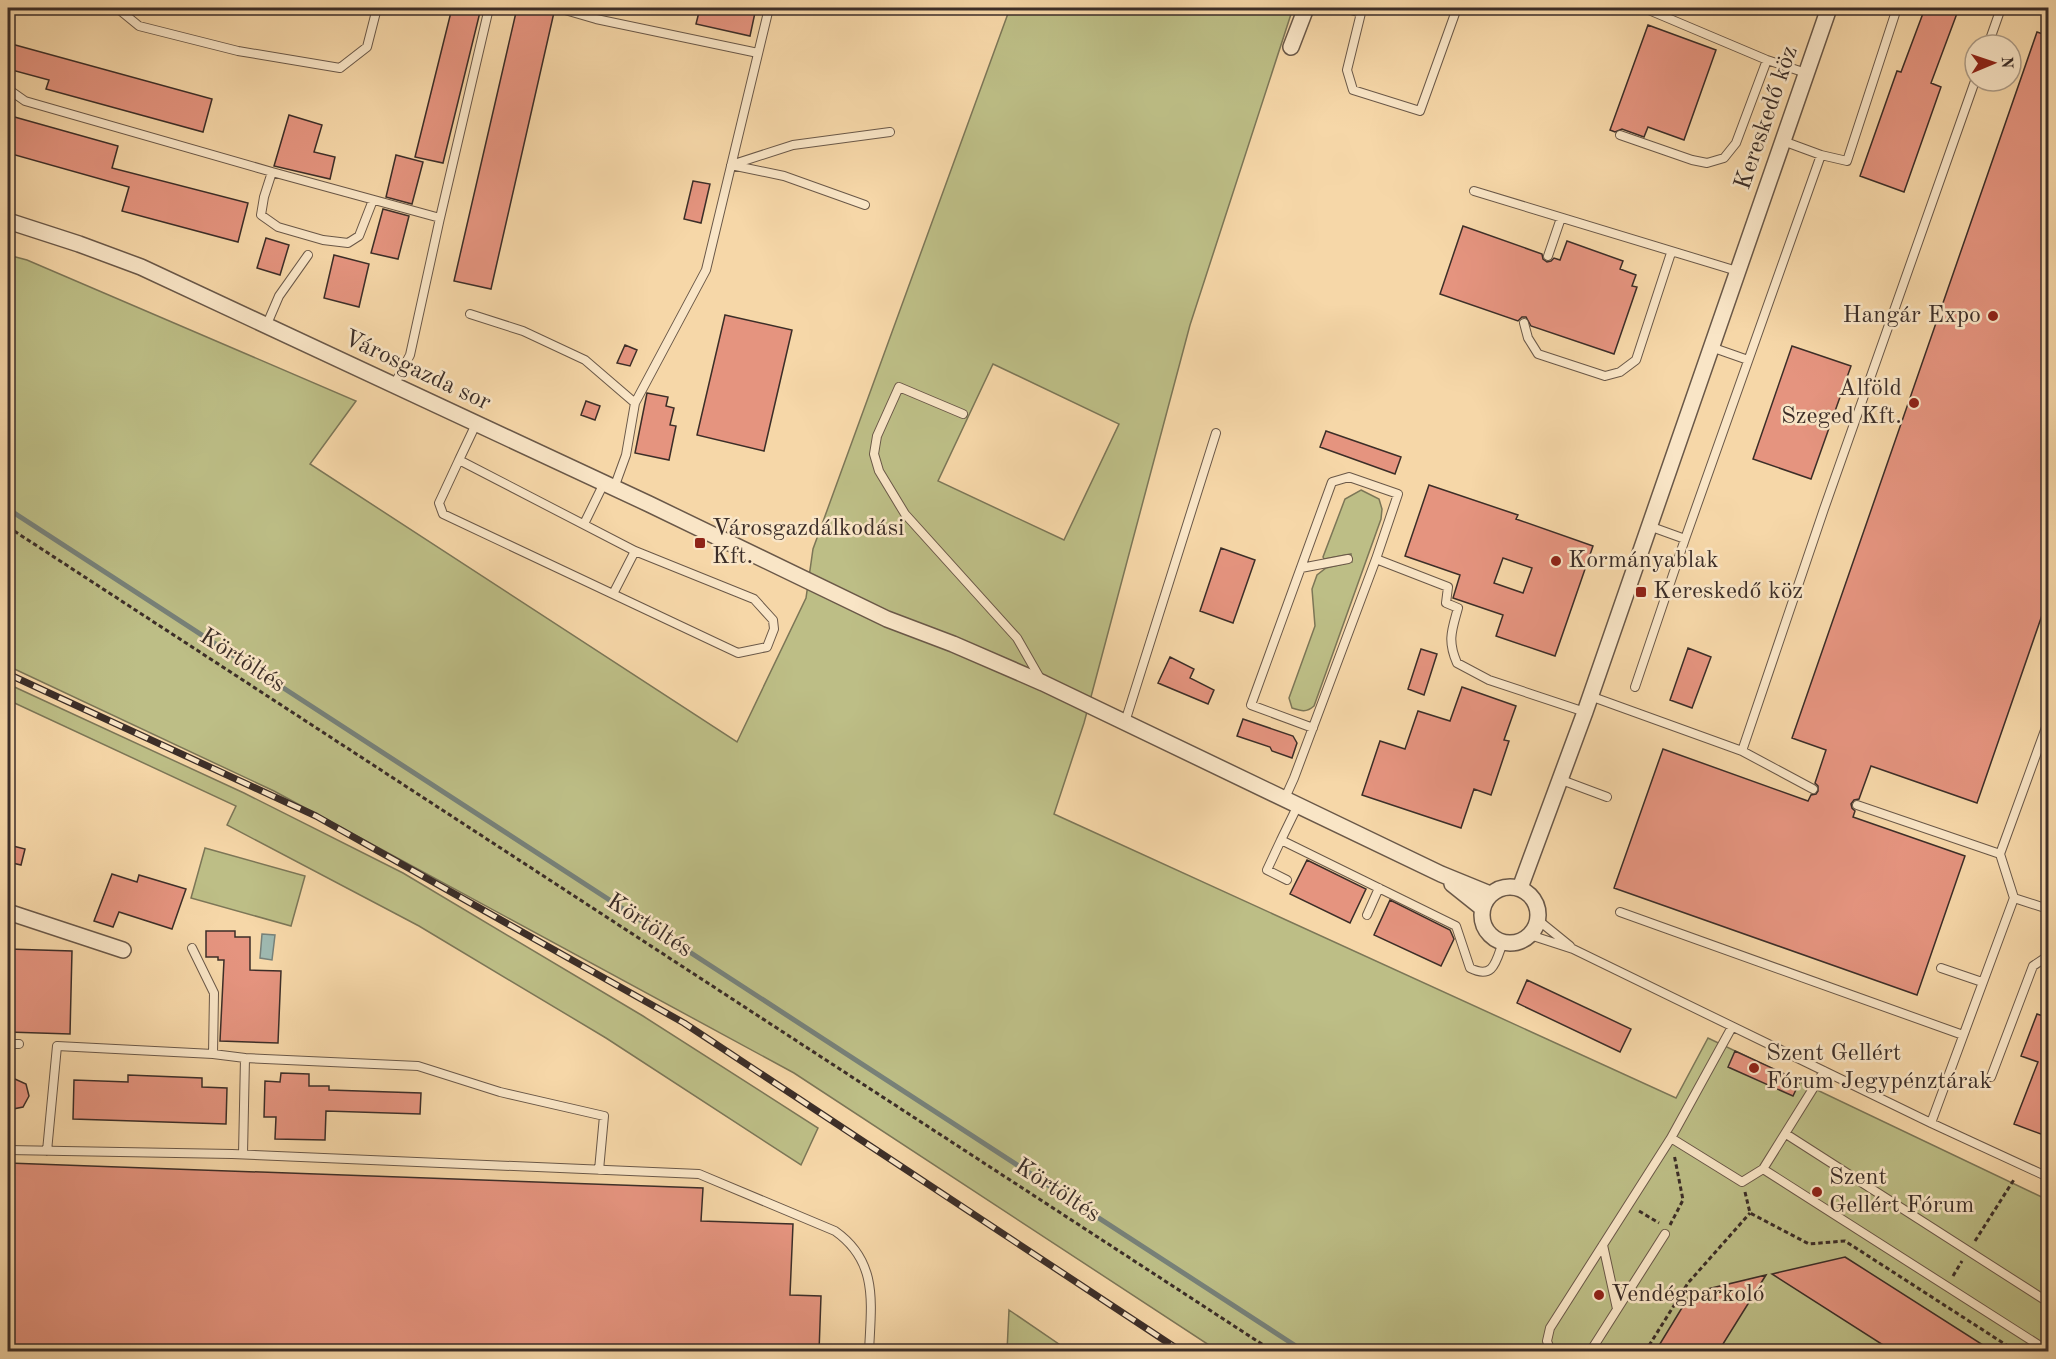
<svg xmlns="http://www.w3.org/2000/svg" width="2056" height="1359" font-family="'Old Standard TT',serif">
  <rect width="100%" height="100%" fill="#f6d7a8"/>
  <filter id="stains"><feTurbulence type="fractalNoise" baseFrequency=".00333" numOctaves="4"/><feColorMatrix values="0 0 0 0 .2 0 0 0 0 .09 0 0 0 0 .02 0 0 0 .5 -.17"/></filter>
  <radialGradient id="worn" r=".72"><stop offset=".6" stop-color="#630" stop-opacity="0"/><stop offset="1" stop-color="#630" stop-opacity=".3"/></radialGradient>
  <path fill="#bdbe86" stroke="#7c7657" stroke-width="1.5" fill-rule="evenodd" d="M1010,8H1293L1190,325L1084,723L1054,814L1676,1098L1708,1038L2048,1200V1351H1218L794,1073L274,791L8,666V255L27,260L356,401L310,464L737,742L806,598L813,549ZM993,364L1119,424L1064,540L938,481Z
    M1361,490L1379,499L1382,509L1381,519L1314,706C1306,713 1301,711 1292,708L1289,698L1315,626L1312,589L1317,575L1326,568L1352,562L1351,554L1324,559L1323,557L1345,499Z
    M8,684L244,793L403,873L643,1016L818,1128L801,1165L606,1038L419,926L227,825L236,806L8,700Z
    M205,848L305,876L291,926L191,898Z
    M1009,1310L1069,1351H1007Z"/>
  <path fill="#9eb8af" stroke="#778179" stroke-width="1.5" d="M262,934L275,935L272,960L260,958Z"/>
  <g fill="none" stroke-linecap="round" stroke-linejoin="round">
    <path stroke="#778179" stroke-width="5" d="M8,509L1305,1352"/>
  </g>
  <path fill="#e5947f" stroke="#3c2e28" stroke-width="1.5" fill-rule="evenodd" d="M452,8H481L443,163L415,157Z
    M517,8H555L491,289L454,281Z
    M700,8H756L750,36L696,24Z
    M1925,8H1959L1931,83L1941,87L1904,192L1860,176L1897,71L1901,72Z
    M1648,25L1716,50L1684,140L1648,127L1644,137L1622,129L1615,132L1610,130Z
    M2037,32L2049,36V595L1977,803L1871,766L1859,799L1854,800L1851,804L1852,808L1855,811L1853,817L1965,856L1917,995L1614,888L1663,749L1808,801L1811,795L1816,794L1818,791V786L1815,783L1826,750L1792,738Z
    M8,43L212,99L203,132L46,89L49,80L8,69Z
    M289,115L322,125L314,152L335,157L330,179L274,166Z
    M11,116L118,146L112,168L248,203L238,242L122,211L129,187L8,153V128Z
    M396,155L423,162L412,204L386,197Z
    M693,181L710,184L701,223L684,219Z
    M383,209L409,216L398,259L371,253Z
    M1463,226L1542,254L1543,259L1547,262L1551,261L1554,258L1560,260L1567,241L1623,261L1620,269L1636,275L1632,286L1637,287L1614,354L1531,326L1526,317H1522L1518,321L1440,294Z
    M266,238L289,245L280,275L257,268Z
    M334,255L369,264L359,307L324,298Z
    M725,315L792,330L764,451L697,435Z
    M625,345L637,350L630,366L617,363Z
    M1792,346L1851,366L1811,479L1753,459Z
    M647,393L668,397L666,406L674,408L670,425L676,426L669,460L635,453Z
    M586,401L600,406L595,420L581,415Z
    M1326,431L1401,457L1395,474L1320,447Z
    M1429,485L1518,515L1516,519L1593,546L1555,656L1496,636L1503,615L1453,598L1460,575L1405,556ZM1503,558L1532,568L1523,593L1494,583Z
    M1221,548L1255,560L1233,623L1200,611Z
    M1688,648L1711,657L1692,708L1670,700Z
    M1421,649L1437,654L1424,695L1408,689Z
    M1170,657L1194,669L1190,678L1214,690L1208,704L1158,683Z
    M1462,687L1516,706L1504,740L1509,741L1491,795L1474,789L1461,828L1362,795L1380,741L1405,749L1418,711L1450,721Z
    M1243,719L1293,736L1297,743L1292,758L1272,751L1270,747L1237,736Z
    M9,845L25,849L21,865L8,862Z
    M1307,860L1366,889L1350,923L1290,894Z
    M112,874L137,882L139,875L186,889L172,929L119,912L113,927L94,921Z
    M1390,900L1450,930L1454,939L1441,966L1374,935Z
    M206,931H235V937H250V970L281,971L278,1043L220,1041L224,960H218V957H206Z
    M8,949L72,951L70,1034L8,1032Z
    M1527,980L1631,1029L1620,1052L1517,1003Z
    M2037,1014L2049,1018V1137L2014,1124L2038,1062L2021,1056Z
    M1735,1051L1800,1081L1793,1096L1728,1067Z
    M281,1073L309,1074V1086H329V1090L421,1093L420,1114L326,1111L325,1140L275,1139L276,1117H264L265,1081L280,1082Z
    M128,1075L202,1078V1087L227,1088L226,1124L73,1119L74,1080L128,1082Z
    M8,1079H15L26,1084L29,1096L23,1107L8,1110Z
    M8,1163L703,1188L701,1221L793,1224L790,1295L821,1296L819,1352H8Z
    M1845,1257L1994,1352H1894L1772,1274Z
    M1766,1275L1718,1352H1655L1691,1293Z"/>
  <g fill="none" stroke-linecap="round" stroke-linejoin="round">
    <defs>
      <path id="service" d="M117,8L139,26L238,51L340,68L367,47L377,8
        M566,8L565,10L596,19L758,53
        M1345,8L1361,13L1365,8
        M1644,8L1767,60L1806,73
        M1361,13L1347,70L1353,90L1420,111L1457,8
        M1988,45L2001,8
        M8,89L25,101L272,172L440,218L410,355L394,385
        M1620,135L1692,160L1707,163L1724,158L1736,143L1767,60
        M1783,141L1821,155L1847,161L1897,8
        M272,172L264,197L261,215L278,227L323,240L348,243L359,236L373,200
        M1474,191L1737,271
        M865,205L784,176L731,165L793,145L890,132
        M440,218L489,8
        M1548,256L1561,218
        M470,314L523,331L585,360L635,403
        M1524,323L1528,338L1538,354L1605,376L1620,372L1636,360L1671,253
        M267,324L279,296L308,255
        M1711,347L1748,360
        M963,414L899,387L877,436L874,454L879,471L905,514L1017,638L1041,680
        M459,460L635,551L754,599L773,620L774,629L767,647L738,653L443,514L439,503Z
        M459,460L476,424
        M614,488L626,455L635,403L706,270L769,8
        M584,524L604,483
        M1649,526L1685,539
        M1376,559L1448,587L1446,603L1458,608C1452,630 1447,640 1457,663L1489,680L1585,712
        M1301,568L1348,559
        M613,594L635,551
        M1635,687L1685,539L1821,155
        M1590,696L1742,751
        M1125,722L1216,433
        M2048,722L2000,854L2014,898L2048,909
        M1559,779L1607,797
        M1813,789L1742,751L1824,509L1975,81
        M1285,798L1294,778L1376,559L1398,494L1349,477L1332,482L1251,705L1313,728
        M1298,805L1281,840L1456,926L1470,968C1494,980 1496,961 1503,942
        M1857,805L2000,854
        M1281,840L1267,870L1287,880
        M1620,912L1963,1035
        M1367,915L1379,888
        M1538,920L1570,946
        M1530,935L1573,949L1931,1123L2048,1177
        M192,948L214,993L213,1054L245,1058
        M1941,968L1982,982
        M1732,1027L1671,1138L1742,1182L1763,1169L1824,1071
        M8,1044H19
        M1991,1077L2033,966L2048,956
        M1931,1123L2014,898
        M1786,1134L2048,1302
        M8,1150L232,1154L699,1174L835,1231C879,1262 871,1304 869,1352
        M47,1151L57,1046L213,1054
        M243,1154L245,1058L418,1066L500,1092L604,1116L599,1170
        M1763,1169L2048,1351
        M1603,1245L1617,1309
        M1551,1352L1547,1341L1550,1328L1671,1138
        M1590,1352L1665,1234"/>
      <path id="minor" d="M1291,47L1306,8
        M8,221L79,244L141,267L649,504L887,619L953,644L1043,683L1441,874L1490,894
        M1452,884L1482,908
        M1482 915a28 28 0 1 1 56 0a28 28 0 1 1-56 0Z
        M1520,888L1585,712L1829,8
        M8,912L123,950"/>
    </defs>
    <use href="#service" stroke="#6a5848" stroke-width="10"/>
    <use href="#minor" stroke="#6a5848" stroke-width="18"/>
    <path stroke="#3c2e28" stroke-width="3" stroke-dasharray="4.5 3" stroke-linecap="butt" d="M8,527L1274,1352
      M1745,1192L1750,1213L1809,1244L1845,1241L2017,1352
      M1639,1211L1659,1223
      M1670,1225L1683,1200L1674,1154
      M1975,1241L2015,1178
      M1953,1276L1962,1261
      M1645,1352L1688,1283L1750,1213"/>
    <use href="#service" stroke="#f9e5c6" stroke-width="8"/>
    <use href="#minor" stroke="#f9e5c6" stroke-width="15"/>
    <defs>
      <path id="rail" d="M8,674L316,816L684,1023L1182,1352"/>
    </defs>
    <use href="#rail" stroke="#3c2e28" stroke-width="7"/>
    <use href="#rail" stroke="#f9e5c6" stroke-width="4.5" stroke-dasharray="14" stroke-linecap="butt"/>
  </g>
  <g fill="#8f2418" stroke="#f9e5c6" stroke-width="2">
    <circle cx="1993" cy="316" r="6"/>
    <circle cx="1914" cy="403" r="6"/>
    <rect x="694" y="537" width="12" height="12" rx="3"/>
    <circle cx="1556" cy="561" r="6"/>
    <rect x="1635" y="586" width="12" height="12" rx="3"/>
    <circle cx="1754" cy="1068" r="6"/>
    <circle cx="1817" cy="1192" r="6"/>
    <circle cx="1599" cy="1295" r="6"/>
  </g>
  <g text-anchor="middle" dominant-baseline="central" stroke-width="5" stroke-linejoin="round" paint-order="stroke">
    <g font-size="24" fill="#3c2e28" stroke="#f9e5c6">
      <text transform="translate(1767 118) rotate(-71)">Kereskedő köz</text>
      <text transform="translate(417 371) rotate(25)">Városgazda sor</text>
      <text transform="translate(242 661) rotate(33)">Körtöltés</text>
      <text transform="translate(649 926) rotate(33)">Körtöltés</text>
      <text transform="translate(1057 1191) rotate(33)">Körtöltés</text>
    </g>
    <g font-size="24" fill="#3c2e28" stroke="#f9e5c6" text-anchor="start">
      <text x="1981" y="316" text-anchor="end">Hangár Expo</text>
      <text x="1902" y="389" text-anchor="end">Alföld<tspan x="1902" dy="28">Szeged Kft.</tspan></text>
      <text x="712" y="529">Városgazdálkodási<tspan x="712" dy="28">Kft.</tspan></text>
      <text x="1568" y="561">Kormányablak</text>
      <text x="1653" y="592">Kereskedő köz</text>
      <text x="1766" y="1054">Szent Gellért<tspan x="1766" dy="28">Fórum Jegypénztárak</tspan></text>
      <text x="1829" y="1178">Szent<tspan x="1829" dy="28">Gellért Fórum</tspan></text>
      <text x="1611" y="1295">Vendégparkoló</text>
    </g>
  </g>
  <rect width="2056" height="1359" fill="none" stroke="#f6d7a8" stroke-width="30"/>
  <rect x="9" y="9" width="2038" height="1341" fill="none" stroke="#3c2e28" stroke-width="3"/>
  <rect x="15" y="15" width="2026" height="1329" fill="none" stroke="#3c2e28" stroke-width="1.5"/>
  <g transform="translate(1993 63) rotate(88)"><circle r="28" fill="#f9e5c6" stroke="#ad9c87" stroke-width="1.5"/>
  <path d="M0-4.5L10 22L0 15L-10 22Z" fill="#8f2418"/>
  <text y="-9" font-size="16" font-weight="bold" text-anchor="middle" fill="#3c2e28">N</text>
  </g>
  <rect width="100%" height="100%" filter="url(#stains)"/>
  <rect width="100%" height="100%" fill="url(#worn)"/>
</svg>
